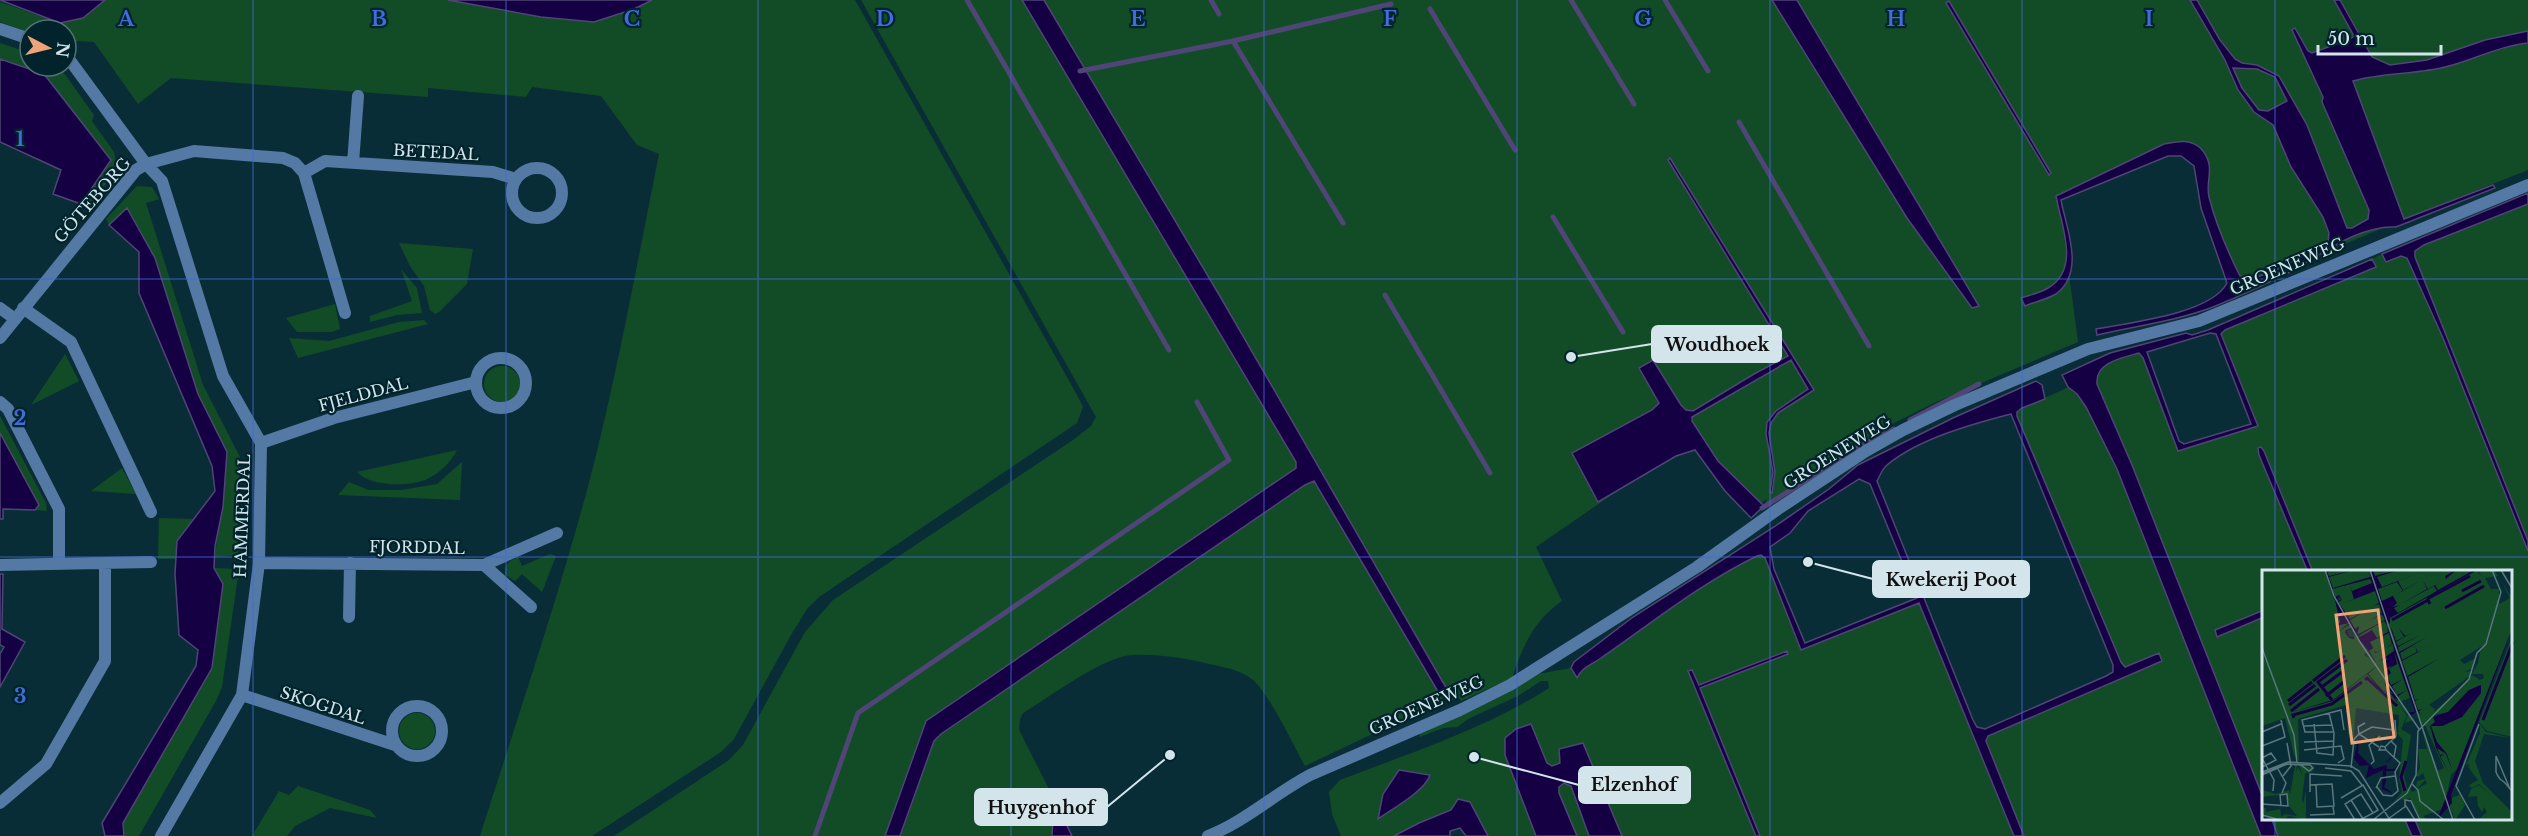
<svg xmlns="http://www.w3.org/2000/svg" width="2528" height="836" font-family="'Libre Baskerville',serif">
  <rect width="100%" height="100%" fill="#092d36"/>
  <path fill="#124c27" d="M105,0H448L541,17L594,22L634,9L652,0H855L1077,395L1083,407L1077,423L819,597L807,609L791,635L734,739L721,752L592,836H480C517,719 557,602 589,483C617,375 637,264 659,154L637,145L601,96L532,87L526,97L428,88V97L171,78L138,104L94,42L78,41L70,49L66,46V30H30V33L0,22V2L60,23L83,18Z
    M861,0H2528V35L2425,64L2343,73L2397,222L2238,289L2210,217L2192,151L2164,150L2059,198L2078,342L1934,403L1880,430L1764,506L1767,499L1751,510L1693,439L1536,547L1562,601C1533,621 1523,646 1512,678L1461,701L1458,697L1451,701L1448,698L1305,766C1293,745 1267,688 1249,677C1236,668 1216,666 1201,662C1179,657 1154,654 1132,655C1102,657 1050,697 1023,713L1020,719L1019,730L1054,799L1052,836H901L934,741L941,734L1305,484L1315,481L1441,695L1313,471L1205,531L933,716L921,733L885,836H614L729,760L743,745L805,632L833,600L1073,440L1091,426L1096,417Z
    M0,43L30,53V66H59L94,115L92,121L114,152L117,169L88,208L81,204L110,160L44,74L0,59Z
    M2528,43V170L2404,219L2353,81C2385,73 2417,75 2449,66C2475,59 2500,46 2528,43Z
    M137,186L152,187L159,199L146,203L203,385L240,457L238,555L215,557L227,452L198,394L155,258L126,208L109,225L106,219Z
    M2528,204V541L2415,257V251L2424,245Z
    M399,243L473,249L467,284L439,312L435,314L430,310L424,286L410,266Z
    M2382,254L2386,261L2402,256L2407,258L2443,338L2528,551V836H2422L2415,820H2512V572H2264V800L2132,465L2097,384C2095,362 2121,358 2139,353L2143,358L2178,451L2258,426L2220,334L2225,330L2376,267L2372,259Z
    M401,269L417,288L422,313L397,315L370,322V316L412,301Z
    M335,304L340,329L331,332H297L286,318Z
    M424,320L428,324L298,358L289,338L329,341L399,322Z
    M65,354L79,381L31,405Z
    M484 384a18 18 0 1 1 36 0a18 18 0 1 1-36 0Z
    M2068,387L2077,394L2086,407L2117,469L2261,836H2024L1986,741L1988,736L2158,653L2125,667L2121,662L2017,416V412C2027,404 2054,395 2068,387Z
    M0,416L46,503L47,511L35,510L39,505L0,433Z
    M457,450C451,462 440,473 427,479C409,487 371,487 357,472Z
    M462,462L460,500L338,495L349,482L368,490H401L437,484Z
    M122,468L136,494L91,491Z
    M159,518L193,519L177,541L176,559H158Z
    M550,554L556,556L542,592L522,574L515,581L505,575C504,565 509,561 518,557L522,566Z
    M1761,555L1765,558L1801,649L1919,603L2015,836H1622L1583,743L1561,755L1560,764L1552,766L1505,755L1536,836H1488L1482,823L1452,810L1419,823L1394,836H1341L1332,814L1329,792L1340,780C1410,753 1485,729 1549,688L1548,681H1541L1518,696L1470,718L1457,727L1443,728L1420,737L1419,733L1537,674L1571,668L1577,678L1581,670L1699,589L1744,562Z
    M214,568L239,569L222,687L217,699L139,836H124L123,823L212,668L223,585Z
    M399 731a18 18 0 1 1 36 0a18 18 0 1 1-36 0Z
    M1564,783L1571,786L1589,836H1577L1559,793V787Z
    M298,786L370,810L377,818L330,808L295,826L287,836H252L279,791L289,795Z
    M2272,820H2405L2412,836H2278Z"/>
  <path fill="#160044" stroke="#4f4576" stroke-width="1.5" fill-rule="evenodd" d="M0,0H105L83,18L60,23Z
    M448,0H652L634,9L594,22L541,17Z
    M1022,0H1044L1221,298L1448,691L1440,695L1314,481L1305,485L941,734L934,741L900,836H885L926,721L1296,468V462Z
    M1772,0H1797L1979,306L1972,308L1907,218Z
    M2190,0H2197L2220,40L2235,59L2242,63L2257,65L2279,76L2307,125L2347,228H2352L2368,219L2369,210L2322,102L2323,97L2292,30L2295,28L2308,51L2312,53L2350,39L2354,36L2334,0H2340L2372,57L2390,65L2427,60L2485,40L2528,31V43C2500,46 2475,59 2449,66C2417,75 2384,72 2353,81L2404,219L2493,185L2495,188L2396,227C2358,225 2321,255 2288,273C2264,285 2238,297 2213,307C2176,321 2135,326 2097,335L2096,329C2128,323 2211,314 2227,283L2201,208L2194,166L2181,156H2168L2061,200C2066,228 2086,272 2056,294C2048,299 2034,302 2025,306L2021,298C2030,295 2040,293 2048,288C2081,269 2061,225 2056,196L2164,144C2178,141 2193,138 2203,151C2216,168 2205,181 2209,197C2216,225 2227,250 2240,276L2254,278L2272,272L2328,243L2329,233L2323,217L2291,167L2273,125L2254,112L2238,90L2225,60ZM2233,68L2257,69L2275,77L2287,101L2268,111L2259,110L2242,88Z
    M1949,1L2051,173L2049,175L1946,3Z
    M0,59L44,74L111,160L81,204L53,194L61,170L0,142Z
    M1670,158L1814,390L1778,413L1771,423L1769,433L1775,472L1772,493L1770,492L1773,472L1766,434L1767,422L1776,411L1808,389L1791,360L1692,417V421L1718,461L1764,506L1751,518L1725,491L1695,450L1676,456L1598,502L1572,453L1652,410L1659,403L1639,368L1653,360L1681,405L1686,410L1693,411L1754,374L1788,356L1668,160Z
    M2528,193V204L2424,245L2415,251V257L2528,541V551L2443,338L2407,258L2401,256L2386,262L2382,254Z
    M127,208L155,258L198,394L227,452L223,507L215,546L214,568L223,584L212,668L123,823L124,836H105L102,823L196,666L198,650L179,635L175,574L177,541L215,491L212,466L139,293V252L109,225Z
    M2372,259L2376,267L2225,330L2221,334L2258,426L2178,451L2143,358L2139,353C2122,358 2095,362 2097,384L2132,465L2264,800V820H2272L2278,836H2261L2117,469L2086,407L2077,394L2068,387L2062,375L2110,353L2186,333L2192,335L2208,330ZM2210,333L2216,334L2251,424L2184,444L2179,441L2147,352Z
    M2036,381L2042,385L2045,399L2022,408L2017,412V416L2121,662L2125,667L2159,653L2162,661L1988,736L1986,741L2024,836H2014L1919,603L1801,650L1765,558L1761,555L1757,556C1701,583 1652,623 1601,658C1591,665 1582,667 1577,678L1571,668L1574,662L1633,617L1774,527L1829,489L1858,465L1953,418ZM2011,414L2113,665V672L2106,676L1985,729L1977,727L1973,720L1877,481C1880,476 1882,469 1887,465C1918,439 1972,424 2011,414ZM1859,479L1870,484L1917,598L1805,643L1774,569L1770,547L1790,533L1808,511Z
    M0,433L39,505L35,510L3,509V519H0Z
    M2261,447L2264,451L2313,572H2308L2259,455L2258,448Z
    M0,574H3L2,629L25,642L0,687V654L4,647L0,645Z
    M2264,610V617L2217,637L2215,630Z
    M1787,651L1788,654L1700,688L1760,836H1756L1688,671L1692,670L1699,685Z
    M1531,724L1547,763L1552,766L1560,763L1559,749L1583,743L1622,836H1589L1571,786L1564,783L1559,787V793L1577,836H1536L1505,755V738L1516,729Z
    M1399,770L1430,775C1425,791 1392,809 1378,819L1383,794Z
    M1054,799L1072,836H1052Z
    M1458,799L1470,802L1488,836H1466L1460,828L1450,831V836H1394L1419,823L1451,810Z
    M2405,820H2415L2422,836H2412Z"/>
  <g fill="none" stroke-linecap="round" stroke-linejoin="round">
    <path stroke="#4f4576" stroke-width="5" d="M967,0L1169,350
      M1211,0L1219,14
      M1571,0L1634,104
      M1665,0L1708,71
      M1430,9L1515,150
      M1233,41L1343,223
      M1080,71L1233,41L1391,4
      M1739,122L1869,346
      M1553,217L1623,332
      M1385,295L1490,473
      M1910,420L1979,384
      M1762,508L1859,447L1894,429
      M815,836L858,713L1229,460L1197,402"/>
    <path stroke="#5379a4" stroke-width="12" d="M0,29L30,39
      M353,163L358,96
      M512 193a25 25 0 1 1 50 0a25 25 0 1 1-50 0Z
      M304,173L325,161L493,172L516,179
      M0,308L15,319
      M23,308L71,342L151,512
      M0,338L136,170L146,164L66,55
      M476 383a25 25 0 1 1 50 0a25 25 0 1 1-50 0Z
      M0,402L8,409L59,509V564
      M261,443L334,418L476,382
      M259,563L484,565L531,607
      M0,565L151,562
      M484,565L557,533
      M349,617L350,563
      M242,695L395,745
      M392 731a25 25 0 1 1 50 0a25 25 0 1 1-50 0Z
      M0,803L46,764L105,661V563
      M161,836L242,695L259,563L261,443L223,376L162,181L146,164L194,151L283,158L295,163L304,173L345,313
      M1208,836C1246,821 1274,794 1310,775L1460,710L1510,685L1697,567L1778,509L1866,451L1903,430L1955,405L2088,349L2199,321L2528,185"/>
  </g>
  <path fill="none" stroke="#416cdc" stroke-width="1.5" stroke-opacity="0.55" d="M253,0V836M506,0V836M758,0V836M1011,0V836M1264,0V836M1517,0V836M1770,0V836M2022,0V836M2275,0V572M0,279H2528M0,557H2528M2275,820V836"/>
  <g text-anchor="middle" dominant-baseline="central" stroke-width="4.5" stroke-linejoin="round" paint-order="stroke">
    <g font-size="16" fill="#d3e5eb" stroke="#00232c">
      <text transform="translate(436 152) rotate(3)">BETEDAL</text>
      <text transform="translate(92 200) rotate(-49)">GÖTEBORG</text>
      <text transform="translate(2287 266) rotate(-23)">GROENEWEG</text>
      <text transform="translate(363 394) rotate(-15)">FJELDDAL</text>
      <text transform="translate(1837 452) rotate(-32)">GROENEWEG</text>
      <text transform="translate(242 516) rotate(-88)">HAMMERDAL</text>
      <text transform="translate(417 547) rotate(1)">FJORDDAL</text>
      <text transform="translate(323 705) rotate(18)">SKOGDAL</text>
      <text transform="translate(1426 705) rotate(-24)">GROENEWEG</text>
    </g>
  </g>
  <g transform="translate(2262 570)">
    <rect width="250" height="250" fill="#092d36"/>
    <path d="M0,0H63L71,27L90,58L84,63L87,68L94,66L105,81L102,85L114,92L107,80L111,78L108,72L115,68L110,61L98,68L99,64L94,63L97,57L93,59L76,32L80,30L78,25L73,27L65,2L107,0L154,141L148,128L137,132L151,150L143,153L146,145L138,136L145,146L139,159L149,165L142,206L146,220L131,233L140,222L137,209L141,170L133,161L136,163L137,145L94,138L91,174L86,163L84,135L36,149L37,191L32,185L23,148L0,156V84L4,91L0,77ZM109,0H212L129,47L216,0H232L236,6L223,8L229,19H237V34L248,28L240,12L250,28V59L195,199L189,205L184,228L161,159L176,201L182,198L162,153L160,155ZM236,35L226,71L218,82L216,93L210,104H221L222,108L218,110L210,105L186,130L171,142L173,139L167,135L208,106L210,101L203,102L211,98L214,88L202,94L198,90L223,74ZM219,115V123L200,147L180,156L173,152L172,145L186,142L207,120ZM250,67V167L225,161L217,152ZM218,154L224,162L250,168L222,164L213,191L221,213L250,242V250H216L225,242L222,237L220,242L216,236L215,226L206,227L209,219L217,215L230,226L217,214L210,218L207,215L216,210L206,197L208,194L204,195L218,163ZM160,159L184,230L180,239L161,246L165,250H159L148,228L139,230L148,219L151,222L165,213L163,210L156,218L154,217L155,211L163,209L161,203L156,207L154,205L158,198L156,179H165ZM23,193L35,195L34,202L36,197L41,206L37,195L52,198L50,202L43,203L40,229L41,234L44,221V250L27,246L21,250L0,245V239L4,238V242L18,239V235L19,247L23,244L35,246L27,236L25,224L0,227L1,220L14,224L27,220L28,225L33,196ZM198,225L203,235L193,250L187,234L191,227Z" fill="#124c27" fill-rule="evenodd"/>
    <path d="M69,0L65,2L67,6L92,0L67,7L71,18L108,7L106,0L109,8L110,0H115L111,1L113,6L120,4L137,0L115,7L120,17L164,0L136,11L141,20L160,10L131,26L135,33L131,37L138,35L132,38L136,43L175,21L172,16L139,34L165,19L161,11L166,19L184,9L183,6L194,0L184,9L173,15L176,20L212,0H216L219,6L215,0L128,48V54L124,50L125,55L122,51L96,66L91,59L85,61L87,67H92V69L87,68L83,62L84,60L90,58L88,54L76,62L87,53L74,56L78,52L73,30L78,36L75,31L80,30L78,25L74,30L70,21L64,1ZM108,9L110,13L90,21L88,16L92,29L80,34L113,21L117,33L112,36L117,34L120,43L107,51L120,44L123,50L95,65L97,56L93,59L88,50L110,37L88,49L76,32L80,30L78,25L73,27L70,19ZM135,12L141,21L120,31L116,19ZM139,55L130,60L134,71L142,67L137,58L143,66L149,63L134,72L136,76L158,65L136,77L137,82L165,67L138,83L140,90L155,82L153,76L156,82L171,74L140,91L144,102L176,84L144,102L145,106L178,88L146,107L153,130L157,129L153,131L156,140L161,139L157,141L159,146L156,141L149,145L151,148L146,142H153L132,81L135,94L127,99L129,103L125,106L129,115L141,109L130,116L135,125L145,120L136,126L139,132L147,128L139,132L133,128L137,135L129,124L120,121L105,104L71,131L30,142L71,130L116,95L106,104L121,121L131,124L123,115L126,99L131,96L124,98L121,94L126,88L117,91L132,81L131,74L113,83L112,79L114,83L130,74L127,63L108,72L111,78L107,81L114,89L96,68L110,60L115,68L126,62L125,56L156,141L128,56L130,60ZM250,59L189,225L190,233L175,250ZM219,115V123L200,147L180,156H169L175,172L185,184L190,200L184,184L175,178L178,185L182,184L178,187L187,202L177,184L174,178L168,156L173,152L171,147L186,142L207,120ZM97,166L96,183L112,199L124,195V192L133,184V176L134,184L124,193L125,199H132L137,193L133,201H124V211L122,217L129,222L131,233L129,223L120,219L121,200L104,208L107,195L98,196L92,188Z" fill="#160044" fill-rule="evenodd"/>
    <path fill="none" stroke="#160044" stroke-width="3" d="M200,21L219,11M165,29L208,6M183,38L222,16M130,50L166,30L168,34M103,110L105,108L135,136M51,111L83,86M61,116L80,102M64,126L83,111M70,130L56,112L85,90M26,131L50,112M27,135L53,115M29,141L57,119M32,148L31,145L70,134L100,112M221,150L251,72M143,221L139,207L144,191"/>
    <path fill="none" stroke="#5a777e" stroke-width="1.5" d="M63,0L72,26L98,72L157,159M108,0L191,250M239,0L251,20M0,78L32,165L35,193M103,153L96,157L97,164L110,157L132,160M52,154L55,183L71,185L72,163L67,143M41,156L70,155M0,162L19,154M72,162H43L40,150L79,140L82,160M129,171L134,176L132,187M42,172L72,171M0,176L23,167L19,150M119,176L123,177L124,180H117ZM123,177L134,166L133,150M42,180L79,176L82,189L76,193M0,188L12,210L11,221M0,188L9,183L14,190L0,197M109,194L112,191L107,175L118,166M63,198L89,201L100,215M89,198L92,169L97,164L117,177M16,199L24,213L20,223M0,202L26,192L89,196L97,201L128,250M0,204L24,194L48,195L51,198L47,201L39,195L25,194L0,205M21,206L29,196L25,173M150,214L156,220L158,231L182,250M48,215V204L80,206M115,217L121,225L130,226L136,221L133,202L138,193L124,180M114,218L119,208L133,206M248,219L234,186V202L236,206L238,209L242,212L244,214L248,219L251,221M48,222V215L70,214L72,236L55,237L54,215M79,228L101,215L116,240L111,243M89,230L101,249M0,234L26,236L25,224L18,225L19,235M143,236V230L149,231L158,250M0,245L18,250M48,245L72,244L71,236M126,249L144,236L153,250M93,250L83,234L99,224L111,243L98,250M111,250L145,223L154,205L156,161L207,109L215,83L224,74L239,22L230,0M213,250L194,216L217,154"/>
    <path fill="#efa378" fill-opacity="0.15" stroke="#efa378" stroke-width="3" d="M116,40L132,167L90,173L74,45Z"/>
    <rect width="250" height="250" fill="none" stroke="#d3e5eb" stroke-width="3"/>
  </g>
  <g font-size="20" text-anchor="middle" font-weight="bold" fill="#416cdc" stroke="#00232c" stroke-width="4.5" stroke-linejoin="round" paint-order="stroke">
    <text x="126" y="26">A</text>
    <text x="379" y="26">B</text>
    <text x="632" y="26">C</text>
    <text x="885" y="26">D</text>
    <text x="1138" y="26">E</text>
    <text x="1390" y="26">F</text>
    <text x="1643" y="26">G</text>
    <text x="1896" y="26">H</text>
    <text x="2149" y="26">I</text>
    <text x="20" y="146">1</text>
    <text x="20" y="425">2</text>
    <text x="20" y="703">3</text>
  </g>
  <path fill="none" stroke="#d3e5eb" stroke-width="2" d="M1571 357L1652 344M1808 562L1873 579M1474 757L1579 785M1170 755L1107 807"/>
  <g fill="#d3e5eb" stroke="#00232c" stroke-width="2">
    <circle cx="1571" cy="357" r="6"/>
    <circle cx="1808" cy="562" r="6"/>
    <circle cx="1474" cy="757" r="6"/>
    <circle cx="1170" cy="755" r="6"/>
  </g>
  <g fill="#d3e5eb" stroke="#d3e5eb" stroke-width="2">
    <rect x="1652" y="326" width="129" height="36" rx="6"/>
    <rect x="1873" y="561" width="156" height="36" rx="6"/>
    <rect x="1579" y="767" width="111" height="36" rx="6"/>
    <rect x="975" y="789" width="132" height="36" rx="6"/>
  </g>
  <g font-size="18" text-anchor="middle" font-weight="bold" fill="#111">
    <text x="1717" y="351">Woudhoek</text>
    <text x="1951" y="586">Kwekerij Poot</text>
    <text x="1634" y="791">Elzenhof</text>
    <text x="1041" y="814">Huygenhof</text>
  </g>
  <g transform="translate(48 48) rotate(97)"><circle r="28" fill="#00232c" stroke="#547178" stroke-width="1.5"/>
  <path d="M0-4.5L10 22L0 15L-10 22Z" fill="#efa378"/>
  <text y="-9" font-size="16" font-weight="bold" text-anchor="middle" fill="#d3e5eb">N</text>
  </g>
  <path d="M2318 45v9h123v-9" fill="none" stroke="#d3e5eb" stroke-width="3"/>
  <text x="2327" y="45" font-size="18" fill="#d3e5eb" stroke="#00232c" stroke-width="4.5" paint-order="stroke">50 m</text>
</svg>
